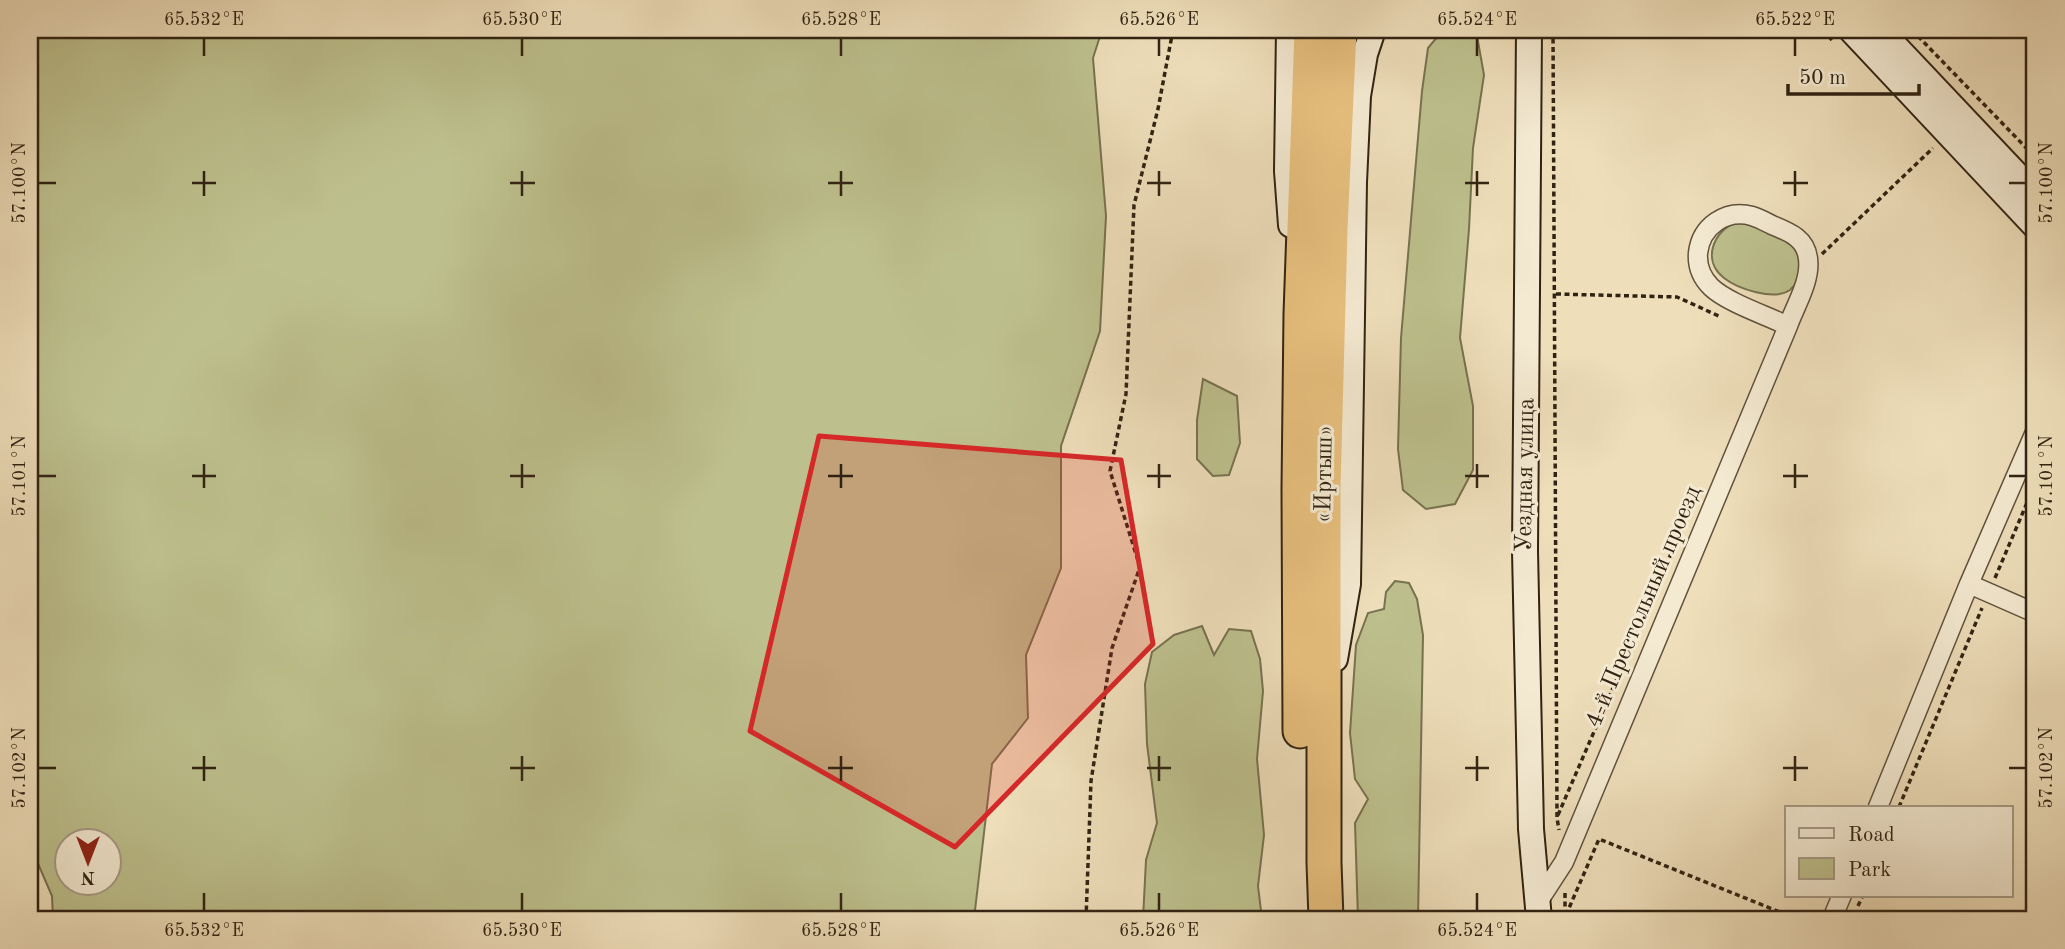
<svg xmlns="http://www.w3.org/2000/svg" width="2065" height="949" font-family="'Old Standard TT',serif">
  <rect width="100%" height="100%" fill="#eedeba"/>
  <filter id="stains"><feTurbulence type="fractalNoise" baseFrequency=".00286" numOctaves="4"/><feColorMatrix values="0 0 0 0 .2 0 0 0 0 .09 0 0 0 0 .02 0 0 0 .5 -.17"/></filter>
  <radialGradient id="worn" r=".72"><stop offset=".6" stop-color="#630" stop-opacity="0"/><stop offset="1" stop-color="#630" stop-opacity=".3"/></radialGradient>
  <path fill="#bdc08d" stroke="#777250" stroke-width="2" fill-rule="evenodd" d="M30,30H1102L1093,58L1106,216L1100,331L1061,446V568L1026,655L1028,718L992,764L974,919H53L52,896L30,845ZM66,841H108V883H66Z
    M1443,30H1476L1484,75L1473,148L1469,229L1460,338L1473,406V470L1455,504L1426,509L1403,490L1398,449L1401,338L1422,91L1428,48Z
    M1736,222C1760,223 1804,236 1801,266C1801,276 1798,283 1790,290C1774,301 1738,289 1724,278C1701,260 1714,231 1736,222Z
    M1203,379L1237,396L1240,443L1229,475L1213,476L1197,459V420Z
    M1395,581L1409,583L1417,599L1423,635L1418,919H1358L1355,823L1368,799L1355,779L1350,733L1356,645L1368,613L1384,609L1386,592Z
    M1202,626L1214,655L1229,629L1251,631L1260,659L1263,691L1257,759L1264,835L1258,886L1262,919H1143L1146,860L1157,823L1147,744L1145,684L1152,652L1174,635Z"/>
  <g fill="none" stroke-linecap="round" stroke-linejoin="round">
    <defs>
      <path id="street" d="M1969,584L2035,613
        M1878,807L1969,584L2035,432
        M1538,902L1564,862L1788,326C1766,315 1728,303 1711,287C1702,278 1697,266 1698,253C1701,226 1726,209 1752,216C1759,218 1766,222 1772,225C1789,232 1806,238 1808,259C1811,281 1795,306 1788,326
        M1832,919L1842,895"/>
      <path id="secondary" d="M1289,30L1287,171L1291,225
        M1529,30L1525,551L1531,829L1539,919
        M1851,30L2035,226
        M1880,30L2035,194
        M1335,659L1348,584L1354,182L1358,96L1365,54L1373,30"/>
      <path id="highway" d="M1300,731L1299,488L1301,314L1311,30
        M1326,919L1324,863V487L1331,228L1340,30"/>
    </defs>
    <use href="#street" stroke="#60523d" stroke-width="21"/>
    <use href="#secondary" stroke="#312313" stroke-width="28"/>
    <use href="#highway" stroke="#312313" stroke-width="37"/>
    <path stroke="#312313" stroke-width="3.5" stroke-dasharray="5 3.5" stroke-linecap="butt" d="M1553,30L1557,818L1559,830
      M1823,30L1832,40
      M1912,30L2035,157
      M1822,254L1933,148
      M1556,294L1677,297L1721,317
      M1995,578L2035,484
      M1899,807L1982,608
      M1558,815L1683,526
      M1565,893V919
      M1858,906L1863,895
      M1566,915L1599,839L1797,919
      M1086,919L1091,781L1112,648L1140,567L1110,471L1126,394L1134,205L1158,109L1173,30"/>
    <use href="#street" stroke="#f4ead2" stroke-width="18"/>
    <use href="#secondary" stroke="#f4ead2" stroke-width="24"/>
    <use href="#highway" stroke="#e7bf7d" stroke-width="33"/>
  </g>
  <path fill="#d62828" fill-opacity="0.2" stroke="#d62828" stroke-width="5" stroke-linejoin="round" d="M819,436L1121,460L1153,644L955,847L750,731Z"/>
  <path fill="none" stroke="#312313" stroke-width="2.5" d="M204,38V56M522,38V56M841,38V56M1159,38V56M1477,38V56M1795,38V56M204,171V196M522,171V196M841,171V196M1159,171V196M1477,171V196M1795,171V196M38,183H56M192,183H216M510,183H535M828,183H853M1147,183H1171M1465,183H1489M1783,183H1808M2009,183H2026M204,464V488M522,464V488M841,464V488M1159,464V488M1477,464V488M1795,464V488M38,476H56M192,476H216M510,476H535M828,476H853M1147,476H1171M1465,476H1489M1783,476H1808M2009,476H2026M204,756V781M522,756V781M841,756V781M1159,756V781M1477,756V781M1795,756V781M38,768H56M192,768H216M510,768H535M828,768H853M1147,768H1171M1465,768H1489M1783,768H1808M2009,768H2026M204,893V911M522,893V911M841,893V911M1159,893V911M1477,893V911"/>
  <g text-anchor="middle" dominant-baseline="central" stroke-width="6" stroke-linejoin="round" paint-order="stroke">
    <g font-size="24" fill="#312313" stroke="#f4ead2">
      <text transform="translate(1325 474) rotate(-89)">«Иртыш»</text>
      <text transform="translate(1526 475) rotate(-89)">Уездная улица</text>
      <text transform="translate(1644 607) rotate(-67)">4-й Престольный проезд</text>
    </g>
  </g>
  <rect width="2065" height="949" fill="none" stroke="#eedeba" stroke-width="77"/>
  <rect x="1785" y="806" width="228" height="91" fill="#f4ead2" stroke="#a69a86" stroke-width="2"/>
  <rect x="1799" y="828" width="35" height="10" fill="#f4ead2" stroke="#a69a86" stroke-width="2"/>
  <text x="1848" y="841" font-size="21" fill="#312313">Road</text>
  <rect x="1799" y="858" width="35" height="21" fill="#bdc08d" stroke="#a69a86" stroke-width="2"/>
  <text x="1848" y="876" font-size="21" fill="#312313">Park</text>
  <g transform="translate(88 862) rotate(180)"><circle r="33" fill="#f4ead2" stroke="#a69a86" stroke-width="2"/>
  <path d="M0-5L12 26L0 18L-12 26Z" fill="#8f2418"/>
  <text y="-10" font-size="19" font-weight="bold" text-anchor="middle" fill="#312313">N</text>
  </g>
  <path d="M1788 84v10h131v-10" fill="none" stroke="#312313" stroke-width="3.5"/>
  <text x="1799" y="84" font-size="21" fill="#312313" stroke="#f4ead2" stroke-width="5" paint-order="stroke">50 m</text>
  <rect x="38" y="38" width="1988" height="873" fill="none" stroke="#312313" stroke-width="2.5"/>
  <g font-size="18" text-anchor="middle" fill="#312313">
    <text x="204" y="25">65.532°E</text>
    <text x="522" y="25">65.530°E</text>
    <text x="841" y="25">65.528°E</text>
    <text x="1159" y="25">65.526°E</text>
    <text x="1477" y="25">65.524°E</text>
    <text x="1795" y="25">65.522°E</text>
    <text transform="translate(2046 183) rotate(-90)" y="6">57.100°N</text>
    <text transform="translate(19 183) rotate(-90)" y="6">57.100°N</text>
    <text transform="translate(2046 476) rotate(-90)" y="6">57.101°N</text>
    <text transform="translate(19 476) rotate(-90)" y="6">57.101°N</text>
    <text transform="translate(2046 768) rotate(-90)" y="6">57.102°N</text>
    <text transform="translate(19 768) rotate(-90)" y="6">57.102°N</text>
    <text x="204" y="936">65.532°E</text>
    <text x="522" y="936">65.530°E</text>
    <text x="841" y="936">65.528°E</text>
    <text x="1159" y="936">65.526°E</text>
    <text x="1477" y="936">65.524°E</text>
  </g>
  <rect width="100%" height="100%" filter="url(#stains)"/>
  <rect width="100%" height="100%" fill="url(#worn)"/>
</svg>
